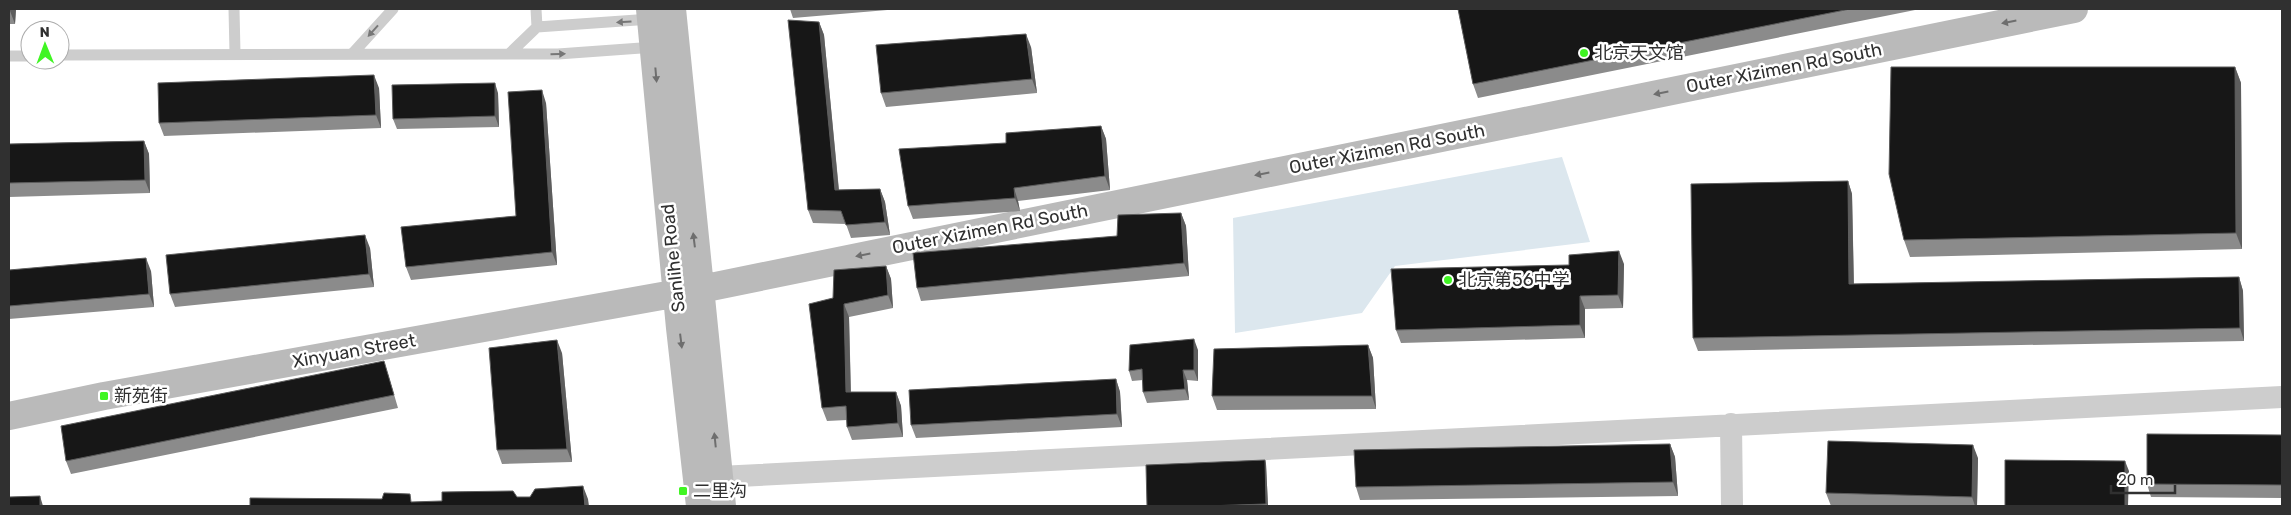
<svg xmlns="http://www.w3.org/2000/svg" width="2291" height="515" font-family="Rubik,'Noto Sans SC',sans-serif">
  <rect width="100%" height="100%" fill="#fff"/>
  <path fill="#dce7ee" d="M1562,157L1590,242L1395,266L1362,313L1235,333L1233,218Z"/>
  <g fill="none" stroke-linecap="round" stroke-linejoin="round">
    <path stroke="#cdcdcd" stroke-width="11" d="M234,9L235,53
      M537,27L651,19
      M353,53L393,9
      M509,54L537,27L536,9
      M60,55L558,54L655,47
      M9,56H30"/>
    <path stroke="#cdcdcd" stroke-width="22" d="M1731,424L1732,506
      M719,477L2282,397"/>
    <path stroke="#bababa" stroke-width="28" d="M650,9L680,328L700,506
      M672,9L722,506
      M9,416L104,396L701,289L2074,9"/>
  </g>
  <path fill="#8b8b8b" d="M9,9H16L15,24H9Z
    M790,9H899L793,18Z
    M1458,9H1920L1478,98L1473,84Z
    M819,22L824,35L839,190L880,189L885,202L890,235L851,238L846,224L813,223L808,210Z
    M1031,47L1037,93L886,107L881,93Z
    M2235,67L2241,83L2242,249L1910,257L1904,240Z
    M379,88L381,128L164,136L159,123Z
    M498,93L499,127L397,129L393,119Z
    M546,103L557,265L411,280L406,267L516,216Z
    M1101,126L1106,139L1110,190L1018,201L1020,211L913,219L908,206L1006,143Z
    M144,141L149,154L150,193L9,197V144Z
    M1848,181L1852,194L1854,284L2239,277L2243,291L2244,341L1698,351L1693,338Z
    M1181,213L1186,226L1189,276L921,301L917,288L1117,236Z
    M370,248L374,287L175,307L170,294Z
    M1624,264L1623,308L1585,309V338L1401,343L1396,330Z
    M886,266L891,279L893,308L849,317L851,392H896L901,406L903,437L852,440L847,427V420L827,421L822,408L833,298Z
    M9,270L151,271L154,307L9,319Z
    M1368,345L1373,358L1376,409L1217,410L1212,396Z
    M1198,350V381L1187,380L1189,400L1147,403L1143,392V380L1132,381L1129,371Z
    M562,353L572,462L502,464L497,450Z
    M388,374L398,408L71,474L66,461Z
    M1116,379L1120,392L1122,427L916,438L911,425Z
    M2282,435V498L2151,497L2147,484Z
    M1670,444L1675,457L1678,496L1360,500L1356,487Z
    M1978,458L1977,506H1831L1826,493Z
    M1265,460L1266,464L1268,506H1147Z"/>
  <path fill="#5d5d5d" d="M10,9H16L15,24L10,11Z
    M819,22L824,35L840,203L835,190Z
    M1026,34L1031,47L1037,93L1032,79Z
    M2235,67L2241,83L2242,249L2236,233Z
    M374,75L379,88L381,128L376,115Z
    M495,83L498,93L499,127L495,116Z
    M542,90L546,103L557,265L552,252Z
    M1101,126L1106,139L1110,190L1105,176Z
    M144,141L149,154L150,193L145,180Z
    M1848,181L1852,194L1854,297L1849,284Z
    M1014,188L1018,201L1020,211L1015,198Z
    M880,189L885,202L890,235L885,222Z
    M1181,213L1186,226L1189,276L1184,263Z
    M365,235L370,248L374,287L369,274Z
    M1619,251L1624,264L1623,308L1618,295Z
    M146,258L151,271L154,307L149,294Z
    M886,266L891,279L893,308L888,295Z
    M2239,277L2243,291L2244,341L2240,328Z
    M1580,296L1585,309V338L1580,325Z
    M844,304L849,317L851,405L846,392Z
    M1194,339L1198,350V381L1194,370Z
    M557,340L562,353L572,462L567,449Z
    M1368,345L1373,358L1376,409L1372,396Z
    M1183,370L1187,380L1189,400L1185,389Z
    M1116,379L1120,392L1122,427L1117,414Z
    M896,392L901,406L903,437L898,423Z
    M1670,444L1675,457L1678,496L1673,482Z
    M1973,445L1978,458L1977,506H1975L1972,497Z
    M1265,460L1266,464L1268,506L1266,504Z
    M2125,461L2129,471L2128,506H2125Z
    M583,486L588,499L589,506H585Z
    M40,496L43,506H40Z"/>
  <path fill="#171717" stroke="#5d5d5d" d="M1458,9H1850L1473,84Z
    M788,20L819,22L835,190L880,189L885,222L846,225L841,211L808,210Z
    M1026,34L1032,79L881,93L876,45Z
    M1891,67H2235L2236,233L1904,240L1889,174Z
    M374,75L376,115L159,123L158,83Z
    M495,83V116L393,119L392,85Z
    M542,90L552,252L406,267L401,227L516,216L508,92Z
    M1101,126L1105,176L1014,188L1015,198L908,206L899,149L1006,143V133Z
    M144,141L145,180L9,183V144Z
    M1848,181L1849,284L2239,277L2240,328L1693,338L1691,184Z
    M1181,213L1184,263L917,288L913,253L1117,236L1118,215Z
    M365,235L369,274L170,294L166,255Z
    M1619,251L1618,295L1580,296V325L1396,330L1391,269L1569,265V255Z
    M146,258L149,294L9,306V270Z
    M886,266L888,295L844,304L846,392H896L898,423L847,427L846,406L822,408L809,304L833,298L834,270Z
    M1194,339V370H1183L1185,389L1143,392L1142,369L1129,371L1130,345Z
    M557,340L567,449L497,450L489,348Z
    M1368,345L1372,396H1212L1214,349Z
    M384,361L394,395L66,461L61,426Z
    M1116,379L1117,414L911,425L909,390Z
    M2147,434L2282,435V485L2147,484Z
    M1828,441L1973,445L1972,497L1826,493Z
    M1670,444L1673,482L1356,487L1354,450Z
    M1265,460L1266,504L1206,506H1147L1146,465Z
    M2005,460L2125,461V506H2005Z
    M583,486L585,506H250V498L382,499L384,493L410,494L411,502L442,501V492L513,491L517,497H530L535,489Z
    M40,496V506H9V497Z"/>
  <defs><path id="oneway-solid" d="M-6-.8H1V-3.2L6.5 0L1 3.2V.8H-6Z" transform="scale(1.25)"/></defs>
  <g fill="#777">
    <use href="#oneway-solid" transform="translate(624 22) rotate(176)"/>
    <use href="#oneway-solid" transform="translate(373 31) rotate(132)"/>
    <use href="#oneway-solid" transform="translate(558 54) rotate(-2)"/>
  </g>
  <g fill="#6e6e6e">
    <use href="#oneway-solid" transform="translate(2009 22) rotate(169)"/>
    <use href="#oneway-solid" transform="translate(656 75) rotate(85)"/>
    <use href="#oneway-solid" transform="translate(1661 93) rotate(169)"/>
    <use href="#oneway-solid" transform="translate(1262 174) rotate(169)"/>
    <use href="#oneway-solid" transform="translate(694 240) rotate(-97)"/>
    <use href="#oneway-solid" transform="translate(863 255) rotate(169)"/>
    <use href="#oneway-solid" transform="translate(681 341) rotate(83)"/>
    <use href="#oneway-solid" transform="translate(715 440) rotate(-96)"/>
  </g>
  <g fill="#40f523" stroke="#fff" stroke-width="2">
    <circle cx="1584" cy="53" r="5"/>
    <circle cx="1448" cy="280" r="5"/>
    <rect x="99" y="391" width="10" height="10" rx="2.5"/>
    <rect x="678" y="486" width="10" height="10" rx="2.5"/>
  </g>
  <g text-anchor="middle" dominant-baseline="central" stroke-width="5" stroke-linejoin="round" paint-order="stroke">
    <g font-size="18" fill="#303030" stroke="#fff" text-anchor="start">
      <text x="1594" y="53">北京天文馆</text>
      <text x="1458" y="280">北京第56中学</text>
      <text x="114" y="396">新苑街</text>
      <text x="693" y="491">二里沟</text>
    </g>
    <g font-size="18" fill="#303030" stroke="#fff">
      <text transform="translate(1784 68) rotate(-11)">Outer Xizimen Rd South</text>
      <text transform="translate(1387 149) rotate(-11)">Outer Xizimen Rd South</text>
      <text transform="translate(990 229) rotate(-11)">Outer Xizimen Rd South</text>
      <text transform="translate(673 258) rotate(-96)">Sanlihe Road</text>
      <text transform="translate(354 351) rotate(-10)">Xinyuan Street</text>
    </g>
  </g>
  <rect width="2291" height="515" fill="none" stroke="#303030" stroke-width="20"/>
  <g transform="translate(45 45) rotate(359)"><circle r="24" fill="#ffffff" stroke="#acacac"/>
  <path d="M0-4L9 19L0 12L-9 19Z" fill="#40f523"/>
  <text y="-8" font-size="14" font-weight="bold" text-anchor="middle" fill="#303030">N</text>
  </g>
  <path d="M2111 485v8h64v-8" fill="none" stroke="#303030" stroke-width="2.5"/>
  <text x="2118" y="485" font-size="15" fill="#303030" stroke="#ffffff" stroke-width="4" paint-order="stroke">20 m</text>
</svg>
